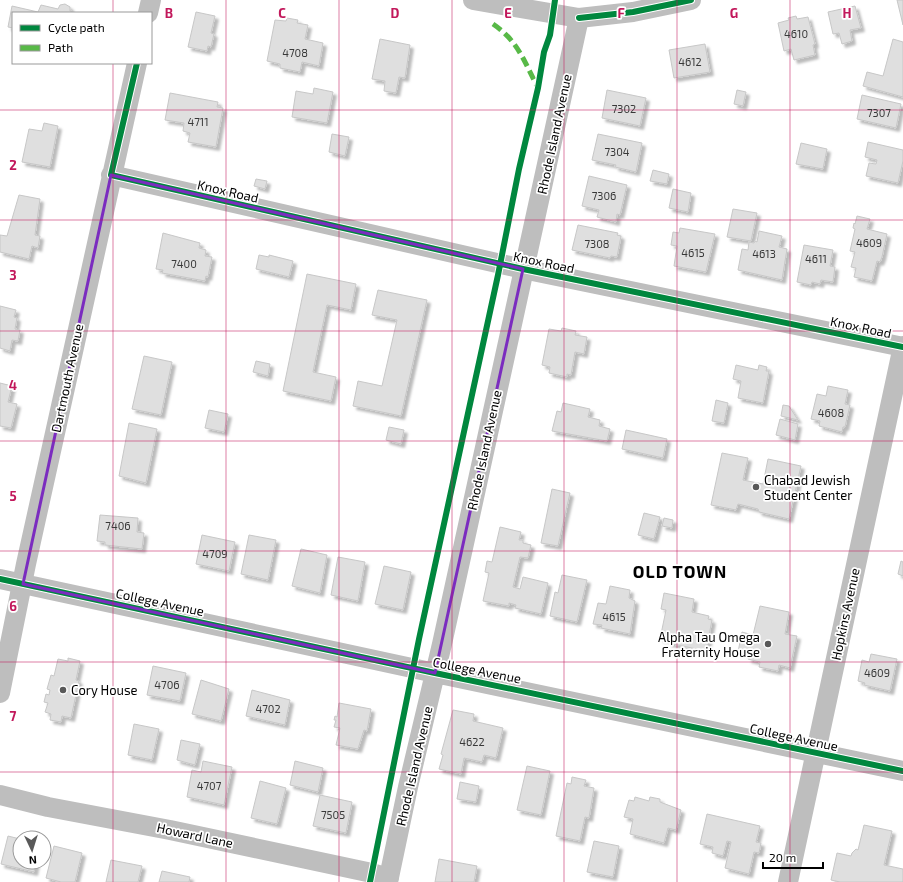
<svg xmlns="http://www.w3.org/2000/svg" width="903" height="882" font-family="'Exo 2',sans-serif">
  <defs>
    <filter id="shadow"><feDropShadow dx="3.5" dy="3.5" stdDeviation="1" flood-color="#0004"/></filter>
  </defs>
  <rect width="100%" height="100%" fill="#fff"/>
  <path fill="#dfdfdf" stroke="#c7c7c7" filter="url(#shadow)" d="M897,0H903V25Z
    M65,4L70,7V11L77,13H13V28L8,27L12,6L38,12L41,5L58,9L60,5Z
    M855,6L861,28L850,30L852,41L842,44L839,33L833,34L828,12Z
    M196,12L215,16L211,33L214,34L211,47L208,46L207,51L188,47Z
    M796,16L797,19L808,17L815,44L813,45L815,55L794,60L791,49L784,51L778,23L789,20L788,18Z
    M287,18L298,20L297,23L308,25L305,39L323,43L319,66L302,62L300,72L280,68V64L267,61L275,20L286,21Z
    M380,39L410,45L405,78L399,77L396,93L384,91L385,81L372,79Z
    M893,39L903,42V97L863,86L867,72L883,76Z
    M705,44L710,72L674,78L669,50Z
    M314,88L333,92L327,123L292,117L296,91L313,94Z
    M607,90L646,98L640,126L602,118Z
    M737,90L746,92L743,106L734,104Z
    M170,93L218,102L217,107L223,108L216,147L188,142L190,133L183,131L184,123L165,120Z
    M862,95L901,104L896,128L857,119Z
    M44,123L58,126L50,167L22,162L29,129L42,131Z
    M332,134L349,137L345,156L329,152Z
    M598,134L642,143L636,172L615,167L616,165L592,160Z
    M868,142L903,150V161L898,183L866,176L869,163L876,164L877,160L865,157Z
    M801,143L827,149L823,169L796,164Z
    M653,170L669,174L667,184L650,181Z
    M589,176L627,185L620,215L617,214L616,222L597,217L599,210L582,206Z
    M256,179L267,181L265,189L254,186Z
    M673,189L691,193L688,212L669,208Z
    M19,195L40,199L35,235L40,236L38,248L32,246L29,259L0,252V235L7,236Z
    M733,209L757,213L751,241L727,237Z
    M857,216L870,219L867,229L887,234L882,257L880,262L877,261L872,281L854,277L856,268L851,267L855,252L850,251L855,229L853,228L854,223L855,224Z
    M578,225L618,233L617,235L621,236L617,257L611,256L610,258L572,250Z
    M680,228L715,234L706,272L674,266L677,246L671,245L673,232L679,233Z
    M759,231L782,236L779,247L787,249L782,280L738,270L742,249L748,250L749,242L754,243L755,241L757,242Z
    M163,233L200,243L199,248L206,250L205,256L212,257L208,277L206,276L205,281L162,273L163,270L156,269Z
    M804,245L833,250L830,266L835,267L833,282L821,280L820,284L812,282L811,285L797,282Z
    M259,255L269,257V255L293,261L289,277L256,269Z
    M307,274L356,284L351,310L327,305L313,372L336,377L331,401L283,391Z
    M378,290L427,300L401,416L353,406L358,381L382,386L397,320L372,315Z
    M0,306L16,310L14,317L17,318L15,329L20,330L18,341L12,340L10,351L0,348Z
    M562,328L576,331L575,335L587,337L584,354L575,352L571,375L567,374V377L549,373L550,367L542,365L549,329L561,331Z
    M144,356L172,362L161,415L132,409Z
    M256,361L270,364L268,376L253,372Z
    M736,365L758,370L759,365L767,367L766,371H769L763,403L738,398L741,381L733,379Z
    M0,383L12,386L8,402L17,404L11,428L0,426Z
    M828,386L848,390L845,404L850,405L845,427H843L842,432L819,426L820,421L811,419L817,394L826,396Z
    M716,400L728,403L724,423L712,421Z
    M563,403L590,409L588,417L600,420L599,426L610,429L607,441L552,431L557,411L561,412Z
    M783,405L789,406L798,420L781,416Z
    M209,410L228,414L224,432L205,428Z
    M780,419L798,424L795,440L776,435Z
    M129,423L157,429L146,483L119,476Z
    M389,427L404,430L401,444L386,440Z
    M626,430L667,439L663,458L622,449Z
    M722,453L748,458L743,480L763,484L768,459L801,466L789,519L759,512L758,509L738,504L736,510L711,505Z
    M552,489L570,493L558,546L541,543Z
    M644,513L660,517L654,539L638,535Z
    M100,515L138,518L137,532L144,533L142,549L105,545V542L97,541Z
    M664,518L673,520L672,528L662,526Z
    M500,527L521,532L519,540H523V543L531,545L528,558L520,557L513,587L520,589L523,577L548,583L541,614L515,608L516,605L509,603V606L483,601L489,573L485,572L487,561L492,562Z
    M202,535L235,542L229,571L196,564Z
    M249,535L276,540L268,580L241,574Z
    M301,549L327,555L320,593L292,586Z
    M338,557L365,562L358,601L331,595Z
    M901,561L903,562V576L898,574Z
    M384,566L411,572L403,610L375,604Z
    M562,575L587,580L577,622L550,616L555,592L558,593Z
    M610,586L630,590L629,598L635,601L630,634L601,628L602,625L593,624L598,603L606,604Z
    M664,593L694,599L692,612L709,616L708,619L712,620L706,651L668,643L669,640L660,639L666,610L661,609Z
    M760,606L789,612L785,634L797,636L790,668L779,665L778,671L759,667L760,662L748,659L750,654L738,652L742,632L753,635Z
    M871,654L897,659L890,691L864,685L865,683L858,681L862,660L869,662Z
    M68,658L80,661L76,680L79,681L71,718L62,716L61,722L50,720L51,714L45,712L48,703L44,702L46,694L49,695L50,690L47,689L51,675L54,676L58,659L68,661Z
    M153,666L186,673L180,701L147,695Z
    M201,680L229,689L221,721L192,714Z
    M252,690L290,700L285,725L246,716Z
    M339,703L371,709L367,731L364,730L358,749L336,745L340,728L334,727L336,720H334L335,716L337,717Z
    M453,710L474,714L473,721L503,728L496,758L484,755L482,762L464,758L461,774L439,769L443,755L441,754Z
    M134,724L159,729L152,760L128,755Z
    M181,740L200,744L195,765L177,760Z
    M203,761L232,767L224,805L187,797L192,770L201,772Z
    M295,761L323,768L318,792L290,785Z
    M527,766L550,771L541,815L517,810Z
    M572,777L586,780L584,786L594,788L589,818L585,817L580,841L556,836L567,783L571,784Z
    M260,781L286,788L277,824L251,818Z
    M460,782L479,786L476,802L457,799Z
    M320,795L352,802L346,833L313,826Z
    M635,797L649,801L650,797L660,799V802L681,810L676,830L668,828L664,843L630,834L633,819L624,817L629,800L634,801Z
    M707,814L760,826L756,842L761,843L759,853L754,852L749,874L725,868L731,842L727,841L723,856L712,853L713,847L700,844Z
    M864,825L892,831L884,865L903,869V882H840L831,880L837,853L851,856L852,853L856,849L858,850Z
    M8,836L20,839V862H36L34,872L1,864Z
    M594,841L619,846L613,877L587,872Z
    M54,846L82,853L75,882H61L46,878Z
    M439,859L477,866L474,882H435Z
    M111,860L142,866L138,882H106Z
    M162,871L190,877L189,882H159Z"/>
  <g fill="none" stroke-linecap="round" stroke-linejoin="round">
    <path stroke="#bebebe" stroke-width="20" d="M473,0L579,18L633,12L691,0
      M148,13L151,0
      M111,175L523,269L903,347
      M0,579L435,673L903,771
      M0,693L26,564L137,63
      M0,795L48,807L170,830L372,873L389,878
      M388,882L408,787L442,644L579,18
      M788,882L903,346"/>
    <path stroke="#58b947" stroke-width="5" stroke-dasharray="10 5" stroke-linecap="butt" d="M493,24C518,41 524,61 537,86"/>
    <defs>
      <path id="cycleway" d="M579,18L633,12L691,0
        M137,63L111,175L523,269L903,347
        M0,579L435,673L903,771
        M370,882L419,639L498,275L519,169L538,88L544,52L550,35L555,0"/>
    </defs>
    <use href="#cycleway" stroke="#fff" stroke-width="8"/>
    <use href="#cycleway" stroke="#00873e" stroke-width="6"/>
  </g>
  <path fill="none" stroke="#7b2cbf" stroke-width="3" stroke-linejoin="round" d="M111,175L523,269L435,673L23,584Z"/>
  <path fill="none" stroke="#c2185b" stroke-width="1" stroke-opacity="0.55" d="M113,0V13M226,0V882M339,0V882M452,0V882M564,0V882M677,0V882M790,0V882M113,63V882M0,110H903M0,220H903M0,331H903M0,441H903M0,551H903M0,662H903M0,772H903"/>
  <g fill="#595959" stroke="#fff" stroke-width="1.5">
    <circle cx="756" cy="487" r="4"/>
    <circle cx="768" cy="644" r="4"/>
    <circle cx="63" cy="690" r="4"/>
  </g>
  <g text-anchor="middle" dominant-baseline="central" stroke-width="3.5" stroke-linejoin="round" paint-order="stroke">
    <g font-size="11" fill="#383838">
      <text x="796" y="33">4610</text>
      <text x="295" y="52">4708</text>
      <text x="690" y="61">4612</text>
      <text x="624" y="108">7302</text>
      <text x="879" y="112">7307</text>
      <text x="198" y="121">4711</text>
      <text x="617" y="151">7304</text>
      <text x="604" y="195">7306</text>
      <text x="869" y="242">4609</text>
      <text x="597" y="243">7308</text>
      <text x="693" y="252">4615</text>
      <text x="764" y="253">4613</text>
      <text x="816" y="258">4611</text>
      <text x="184" y="263">7400</text>
      <text x="831" y="412">4608</text>
      <text x="118" y="525">7406</text>
      <text x="215" y="553">4709</text>
      <text x="614" y="616">4615</text>
      <text x="877" y="672">4609</text>
      <text x="167" y="684">4706</text>
      <text x="268" y="708">4702</text>
      <text x="472" y="741">4622</text>
      <text x="209" y="785">4707</text>
      <text x="333" y="814">7505</text>
    </g>
    <g font-size="13" fill="#000" stroke="#fff">
      <text transform="translate(554 134) rotate(-78)">Rhode Island Avenue</text>
      <text transform="translate(228 191) rotate(13)">Knox Road</text>
      <text transform="translate(544 262) rotate(12)">Knox Road</text>
      <text transform="translate(861 327) rotate(12)">Knox Road</text>
      <text transform="translate(67 378) rotate(-78)">Dartmouth Avenue</text>
      <text transform="translate(484 450) rotate(-78)">Rhode Island Avenue</text>
      <text transform="translate(160 602) rotate(12)">College Avenue</text>
      <text transform="translate(845 614) rotate(-78)">Hopkins Avenue</text>
      <text transform="translate(477 670) rotate(11)">College Avenue</text>
      <text transform="translate(794 737) rotate(12)">College Avenue</text>
      <text transform="translate(414 766) rotate(-77)">Rhode Island Avenue</text>
      <text transform="translate(195 835) rotate(12)">Howard Lane</text>
    </g>
    <g font-size="13" fill="#000" stroke="#fff" text-anchor="start">
      <text x="764" y="480">Chabad Jewish<tspan x="764" dy="15">Student Center</tspan></text>
      <text x="760" y="637" text-anchor="end">Alpha Tau Omega<tspan x="760" dy="15">Fraternity House</tspan></text>
      <text x="71" y="690">Cory House</text>
    </g>
    <g font-size="17" font-weight="bold" letter-spacing="1" fill="#000" stroke="#fff">
      <text x="680" y="571">OLD TOWN</text>
    </g>
  </g>
  <g font-size="13" text-anchor="middle" font-weight="bold" fill="#c2185b" stroke="#fff" stroke-width="3.5" stroke-linejoin="round" paint-order="stroke">
    <text x="169" y="18">B</text>
    <text x="282" y="18">C</text>
    <text x="395" y="18">D</text>
    <text x="508" y="18">E</text>
    <text x="621" y="18">F</text>
    <text x="734" y="18">G</text>
    <text x="847" y="18">H</text>
    <text x="13" y="170">2</text>
    <text x="13" y="280">3</text>
    <text x="13" y="390">4</text>
    <text x="13" y="501">5</text>
    <text x="13" y="611">6</text>
    <text x="13" y="721">7</text>
  </g>
  <rect x="12" y="12" width="140" height="52" fill="#ffffff" stroke="#999999"/>
  <rect x="20" y="25" width="20" height="6" fill="#00873e" stroke="#999999"/>
  <text x="48" y="32" font-size="12" fill="#000000">Cycle path</text>
  <rect x="20" y="45" width="20" height="6" fill="#58b947" stroke="#999999"/>
  <text x="48" y="52" font-size="12" fill="#000000">Path</text>
  <g transform="translate(32 850) rotate(176)"><circle r="19" fill="#ffffff" stroke="#999999"/>
  <path d="M0-3L7 15L0 10L-7 15Z" fill="#595959"/>
  <text y="-6" font-size="11" font-weight="bold" text-anchor="middle" fill="#000000">N</text>
  </g>
  <path d="M763 862v6h60v-6" fill="none" stroke="#000000" stroke-width="2"/>
  <text x="769" y="862" font-size="12" fill="#000000" stroke="#ffffff" stroke-width="3" paint-order="stroke">20 m</text>
</svg>
